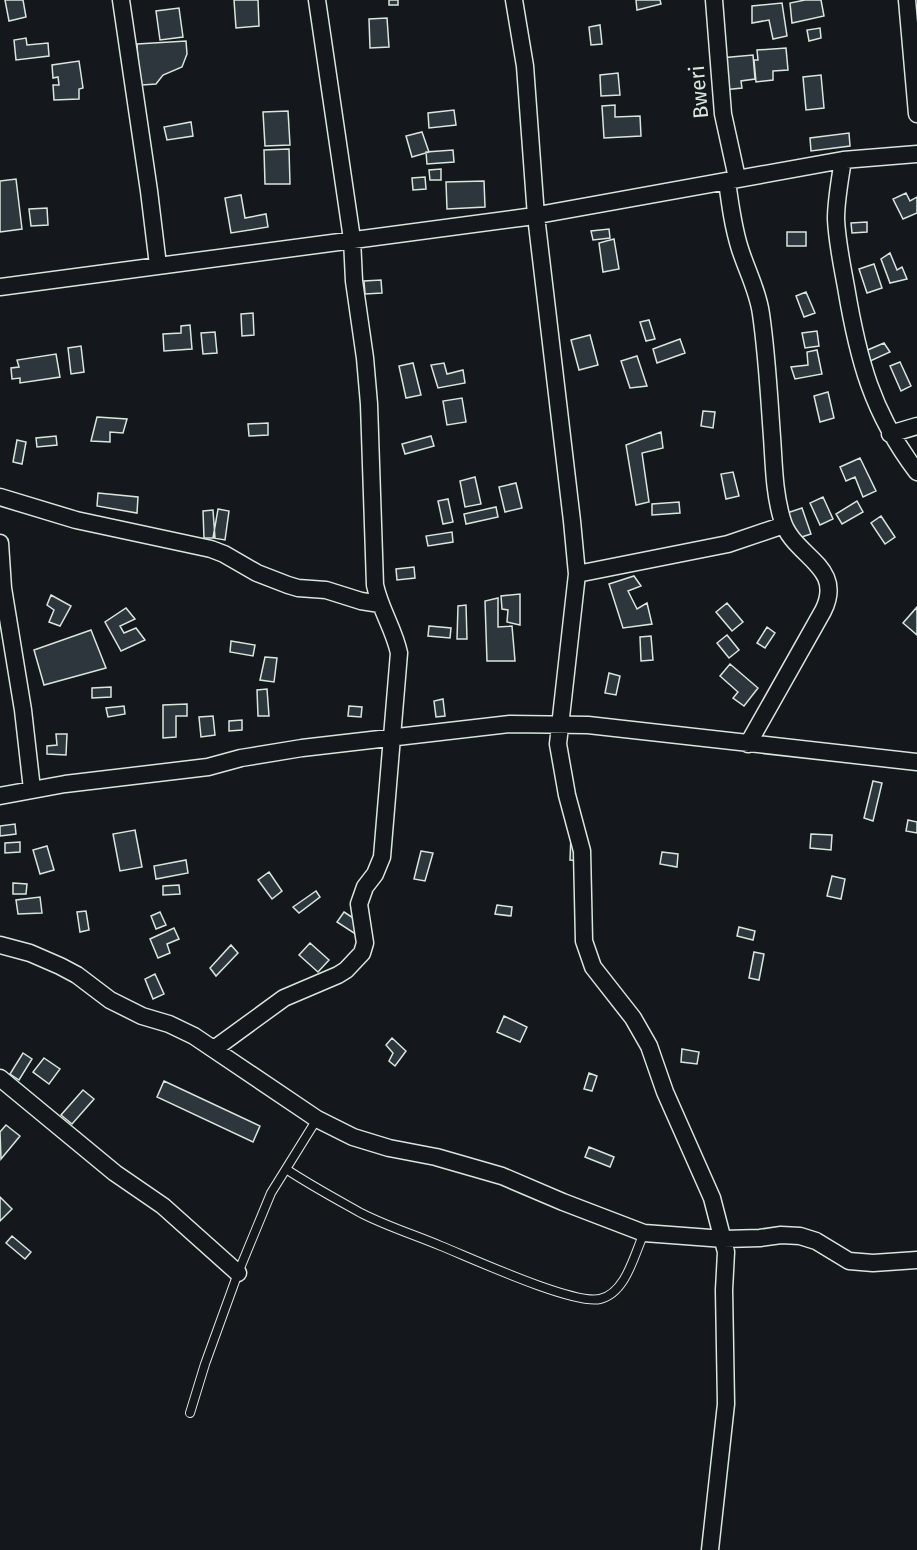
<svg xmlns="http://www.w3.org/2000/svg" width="917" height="1550" font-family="'Fira Sans',sans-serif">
  <rect width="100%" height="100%" fill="#14181c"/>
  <path fill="#2c363c" stroke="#d8e6dc" stroke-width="1.5" d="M5,0H23L26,17L9,21Z
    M234,0H258L259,26L236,28Z
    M389,0H398V5H389Z
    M636,0H660L661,4L637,10Z
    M805,0H821L824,16L792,23L790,3Z
    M782,3L787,36L773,39L769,20L752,23V6Z
    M179,8L183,37L160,40L156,11Z
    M387,18L389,47L370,48L369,19Z
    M600,25L602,44L591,45L589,27Z
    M820,28L821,38L809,41L807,30Z
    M26,38L27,45L48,43L49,56L16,60L14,40Z
    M186,41L187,54L182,67L163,75L156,84L142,85L139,77L137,44Z
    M786,48L788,70L773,71V80L756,82L754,60H758L757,50Z
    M753,55L755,79L741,81L742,88L723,90L720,58Z
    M79,61L83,88L79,89V99L54,100L53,85H59L58,77L53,78L52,65Z
    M618,73L620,95L601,96L600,75Z
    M821,75L824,108L806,110L803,77Z
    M615,105V117L640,116L641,136L604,138L602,106Z
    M454,110L456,125L429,128L428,113Z
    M288,111L290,145L265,146L263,112Z
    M191,122L193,136L167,140L164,127Z
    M422,132L429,152L412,157L406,136Z
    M849,133L850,146L811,151L810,138Z
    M289,149L290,184H265L264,150Z
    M453,150L454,162L427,164L426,152Z
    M441,169V180H430L429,170Z
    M425,177L426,189L413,190L412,178Z
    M16,179L22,229L0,232V181Z
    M484,181L485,207L447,209L446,182Z
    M906,193L910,201L917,197V213L903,219L893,199Z
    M241,195L245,218L266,214L268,227L231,233L225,198Z
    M47,208L48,225L31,226L29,209Z
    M867,222V232L852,233L851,223Z
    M609,229L610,238L593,240L591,231Z
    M787,232H806V246H787Z
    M614,239L619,269L603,272L599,243Z
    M890,253L897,270L902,267L907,279L890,283L881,259Z
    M874,264L882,288L867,293L859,269Z
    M381,280L382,293L365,294L364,281Z
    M806,292L815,313L804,317L796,296Z
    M253,313L254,335L242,336L241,314Z
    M649,320L655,339L646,341L640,322Z
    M190,325L192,349L164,351L163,334L181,333V326Z
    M817,331L819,346L805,348L802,333Z
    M215,332L217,353L203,354L201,333Z
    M590,335L598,365L579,370L571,340Z
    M680,339L685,353L657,363L653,349Z
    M884,343L890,352L868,362L863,352Z
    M81,346L84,372L71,374L68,348Z
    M817,350L822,374L795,379L791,367L808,365L807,352Z
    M56,354L60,377L20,383V378L12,379L11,368L19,367L17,360Z
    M637,356L647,386L630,388L621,361Z
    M900,362L911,386L901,391L890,366Z
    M413,363L421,395L406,398L399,366Z
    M444,363L447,374L463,370L465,383L438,388L431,365Z
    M828,392L834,418L820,422L814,396Z
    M462,398L466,422L447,425L443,401Z
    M703,411L715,412L713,428L701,426Z
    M97,417L127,419L123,433L110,432V442L91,441Z
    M268,423V435L249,436L248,424Z
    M661,432L663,448L642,453L649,502L636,505L626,445Z
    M56,436L57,445L37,447L36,438Z
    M431,436L434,446L405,454L402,444Z
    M17,440L26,442L22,464L13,462Z
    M860,458L876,491L863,497L855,477L846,481L840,467Z
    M733,472L739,496L726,499L721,474Z
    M475,477L481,504L465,507L460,481Z
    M516,483L522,508L505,512L499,487Z
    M98,493L138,497L137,513L97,506Z
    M823,497L833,519L820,525L810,503Z
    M448,499L453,522L443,524L438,501Z
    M857,501L863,512L842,524L836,514Z
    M679,502L680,513L652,515V504Z
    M496,507L498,517L466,524L464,514Z
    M802,508L811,534L792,540L784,514Z
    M218,509L229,511L225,540L213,538Z
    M213,510L215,538H204L203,511Z
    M881,516L895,537L885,544L871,523Z
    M452,532L453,542L428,546L426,536Z
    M414,567L415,578L397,580L396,569Z
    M634,576L641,586L628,591L637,609L647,603L652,624L623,628L609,584Z
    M520,594V625L507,622L508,610L502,609L501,596Z
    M51,595L71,606L60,626L49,622L54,610L47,605Z
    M498,598V627L512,626L515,661H487L485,601Z
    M727,603L743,622L732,631L716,612Z
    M466,605L467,639H457L458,606Z
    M917,607V635L903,623Z
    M126,608L135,619L120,626L124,633L136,628L145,640L121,651L105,622Z
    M429,626L451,628L450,638L428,636Z
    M767,627L775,633L765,648L757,643Z
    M91,630L106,668L44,685L34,650Z
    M727,635L739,650L729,658L717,643Z
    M651,636L653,660L641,661L640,637Z
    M231,641L255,645L253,656L230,652Z
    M265,657L277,658L274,682L260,680Z
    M730,664L758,688L744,706L733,698L738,692L720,676Z
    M609,673L620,676L616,695L605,693Z
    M111,687V697L92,698V688Z
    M267,689L269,716H258L257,690Z
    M443,699L445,716L436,717L434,701Z
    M187,704V716H176V737L163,738V705Z
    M124,706L125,714L108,717L106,708Z
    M349,706L362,707L361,717L348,716Z
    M213,716L215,735L201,737L199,717Z
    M242,720V730L229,731V721Z
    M56,734H67L66,755L47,754V746L57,745Z
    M873,781L882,783L873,821L864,818Z
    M908,820L917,822V833L906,831Z
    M15,824L16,834L0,836V826Z
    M135,830L142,867L120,871L113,834Z
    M811,834L832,835L831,850L810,848Z
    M571,835L581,861L570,860Z
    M20,842V852L5,853V843Z
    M47,846L54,870L40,874L33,850Z
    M421,851L433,853L425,881L414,879Z
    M662,852L678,854L677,867L660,864Z
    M186,860L188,873L156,879L154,866Z
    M269,872L282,891L272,899L258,880Z
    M832,876L845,879L841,899L827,896Z
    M13,883L27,884L26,894H13Z
    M179,885L180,894L163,895V886Z
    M316,891L320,897L299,913L293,907Z
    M40,897L42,913L18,914L16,900Z
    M497,905L512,907L511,916L495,914Z
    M86,911L89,930L80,932L77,912Z
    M160,912L166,925L156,929L151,916Z
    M344,912L364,925L357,935L337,922Z
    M739,927L755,931L753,940L737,936Z
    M174,928L179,939L167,944L170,953L158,958L150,939Z
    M310,943L329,960L318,972L299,955Z
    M231,945L238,953L216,976L210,968Z
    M754,952L764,954L759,980L749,978Z
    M155,974L164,994L153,999L145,979Z
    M504,1016L527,1027L520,1042L497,1032Z
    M392,1038L406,1051L395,1066L389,1061L393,1053L386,1045Z
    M682,1049L699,1052L697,1064L681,1062Z
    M23,1053L32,1059L19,1080L10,1074Z
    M44,1058L60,1069L49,1084L33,1072Z
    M589,1073L597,1076L592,1091L584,1089Z
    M164,1081L260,1126L253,1142L157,1097Z
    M83,1090L94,1099L72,1124L61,1115Z
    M6,1125L20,1136L1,1159L0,1132Z
    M589,1147L614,1157L610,1167L585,1157Z
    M0,1197L12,1209L0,1221Z
    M12,1236L31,1252L25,1259L6,1243Z"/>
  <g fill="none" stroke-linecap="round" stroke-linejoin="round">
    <defs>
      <path id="service" d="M286,1169C310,1185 336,1199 361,1213C386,1226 415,1235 441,1246C471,1258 573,1305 600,1299C626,1293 634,1255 644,1233
        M190,1413L205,1364L238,1273L271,1193L317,1119"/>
      <path id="minor" d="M121,0L149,191L158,265
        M514,0L525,66L536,216L572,521L577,574L558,744L567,795L582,851L584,941L593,967L633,1018L649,1046L665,1092L712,1198L726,1252L724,1290L726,1404L710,1550
        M714,0L723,114L737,178
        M907,0L917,114
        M843,160C840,179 836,200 836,219C837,242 842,265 846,287C858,359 872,413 917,472
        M727,181C730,204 733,227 740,249C747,271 758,291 761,314C767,355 769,396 772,437C774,465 774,492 782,519C792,557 846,565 823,611L748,744
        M0,287L527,217L843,160L917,154
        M890,434L917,426
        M0,497L76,520L211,549L224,554L257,573L288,585L298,588L326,590L361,601L380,604
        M0,543L3,588L23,710L32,789
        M577,574L728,544L784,525
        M0,796L65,784L208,767L241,758L302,748L510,724L588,725L917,762
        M0,945L30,953L60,966L77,975L110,1000L142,1016L169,1024L194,1036L317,1119L353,1137L389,1148L436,1157L502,1176L563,1202L644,1233L724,1239L760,1238L781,1235L800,1236L816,1241L849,1261L873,1263L917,1260
        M214,1049L284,998L338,975L346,970L362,953L365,943L359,904L365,887L375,874L382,857L399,653C394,629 380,609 375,585L369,404L365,358L354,281L352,239L317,0
        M0,1078L115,1173L163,1206L238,1273"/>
    </defs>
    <use href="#service" stroke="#d8e6dc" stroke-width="10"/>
    <use href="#minor" stroke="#d8e6dc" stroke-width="19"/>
    <use href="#service" stroke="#14181c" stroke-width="8"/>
    <use href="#minor" stroke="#14181c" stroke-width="16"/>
  </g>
  <g text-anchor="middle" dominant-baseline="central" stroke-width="4.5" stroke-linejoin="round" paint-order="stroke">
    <g font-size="21" fill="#d8e6dc" stroke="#14181c">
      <text transform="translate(699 92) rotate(-95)">Bweri</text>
    </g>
  </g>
</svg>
